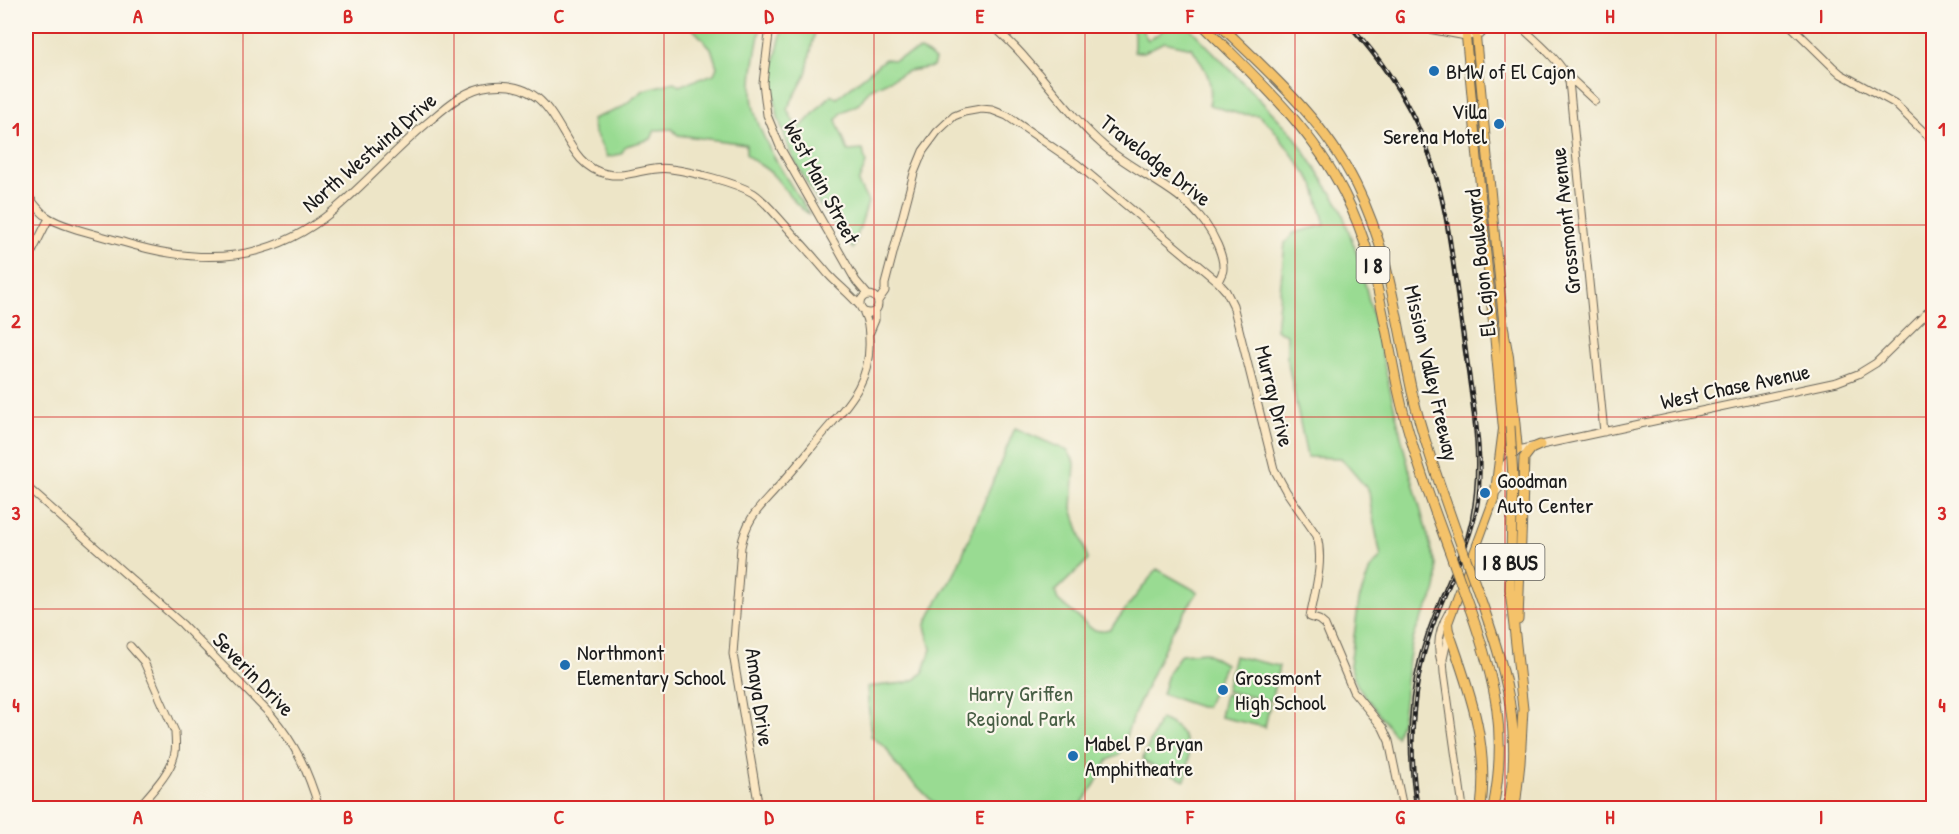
<svg xmlns="http://www.w3.org/2000/svg" width="1959" height="834" font-family="'Patrick Hand',sans-serif">
  <rect width="100%" height="100%" fill="#fbf7ec"/>
  <filter id="ink" filterUnits="userSpaceOnUse"><feTurbulence type="fractalNoise" baseFrequency=".0167" numOctaves="2"/><feDisplacementMap in="SourceGraphic" scale="12" xChannelSelector="R" yChannelSelector="G"/><feConvolveMatrix kernelMatrix="1 2 1 2 8 2 1 2 1" color-interpolation-filters="sRGB"/></filter>
  <filter id="wash" filterUnits="userSpaceOnUse"><feTurbulence type="fractalNoise" baseFrequency=".008" numOctaves="4" result="noise"/><feDisplacementMap in="SourceGraphic" scale="24" xChannelSelector="R" yChannelSelector="G"/><feGaussianBlur stdDeviation="1.35" result="paint"/><feColorMatrix in="noise" values="0 0 0 0 0 0 0 0 0 0 0 0 0 0 0 0 0 1.4 0 .05"/><feComposite in="paint" operator="in"/></filter>
  <g filter="url(#wash)">
    <rect width="100%" height="100%" fill="#ede5c7"/>
    <path fill="#99db92" stroke="#5a7c57" stroke-width="1.5" d="M690,26H761C757,44 751,76 752,94C753,132 790,183 810,215C792,203 787,190 773,175C765,166 754,163 746,154V144L678,135L672,129L655,130L651,139L626,146L621,154L607,157L594,131L592,119L619,109L644,90L674,82L679,86L714,74L717,67L711,48Z
      M783,26H816L806,75L787,109L798,130L831,95L837,98L885,59L894,60L920,50L928,54L935,60L933,67L908,71L869,90L859,104L842,112L836,120L848,151L863,150L866,164L858,183L868,202L853,249L817,201L791,154L778,117L771,77Z
      M1131,26H1142L1143,32L1148,40L1160,33L1165,26H1188L1293,134L1340,206L1360,263L1407,461L1436,565C1442,595 1426,605 1416,631C1403,665 1409,704 1396,737L1357,685L1350,666L1359,600L1370,569L1381,557L1371,508L1369,491L1341,458L1307,457L1287,358V334L1276,330L1285,243L1294,233L1325,225L1314,184L1272,127L1258,115L1239,114L1209,105C1215,81 1204,67 1192,48L1164,42L1144,52H1134V33Z
      M1015,428L1068,451L1075,463L1072,508L1088,560L1055,592L1058,600L1092,629L1099,631L1110,629L1157,569L1198,592L1171,633L1132,719L1119,755L1108,760L1095,784L1079,808H939L896,765L886,748L871,736L867,687L905,683L916,679L924,671L931,649L925,626L934,607L954,575Z
      M1205,652L1225,664L1206,707H1200L1162,694L1169,671L1181,654Z
      M1234,656L1279,666L1271,701L1226,691Z
      M1225,694L1270,704L1265,727L1220,717Z
      M1160,719C1190,729 1193,754 1185,780L1144,762L1143,758Z"/>
  </g>
  <g filter="url(#ink)">
    <g fill="none" stroke-linecap="round" stroke-linejoin="round">
      <defs>
        <path id="secondary" d="M770,26L763,83L767,115L781,149L856,281L868,295
          M993,26C1004,36 1015,46 1025,58C1051,87 1074,120 1104,146C1136,174 1180,188 1205,223C1213,234 1224,255 1223,269C1223,273 1220,277 1218,282
          M1413,26L1466,36L1481,34L1488,26
          M1520,26C1534,39 1563,63 1569,81L1604,432
          M1791,26L1832,66L1841,74L1894,103L1934,142
          M1567,75L1595,101
          M26,193C32,201 38,210 46,216C63,228 104,236 126,243C203,266 270,263 334,210C366,183 394,151 426,124C445,108 464,89 490,86C566,77 555,165 607,174C629,179 649,165 671,169C692,172 735,182 753,193C765,201 775,214 785,225C799,241 814,257 828,274C838,285 850,294 860,306
          M26,264L49,218
          M860 304a9 9 0 1 1 18 0a9 9 0 1 1-18 0Z
          M878,301L885,291V284L914,173L923,151L937,132L954,116L964,112L981,109L992,110L1007,116L1077,164L1218,282L1226,291L1233,305L1274,469L1286,491L1317,536C1324,562 1315,591 1310,617L1319,620L1325,625L1353,691L1383,728L1389,741L1403,808
          M870,332L875,320V312
          M26,486L182,624L271,715C296,745 308,771 319,808
          M1497,491L1501,486L1506,464L1518,450L1837,382L1858,374L1876,363L1934,306
          M1449,632L1443,659L1444,673L1463,808
          M130,646L144,662L175,732C175,740 177,748 174,756C169,775 150,793 138,808
          M1441,662C1436,645 1440,627 1449,612
          M759,808L733,654L741,547C747,516 760,508 779,486C794,470 807,453 821,436C847,405 871,383 869,340C869,330 868,321 864,313"/>
        <path id="primary" d="M1475,26L1504,330L1509,357L1518,450
          M1449,632L1448,623L1494,499L1503,429L1465,26"/>
        <path id="highway" d="M1204,26C1255,77 1311,127 1344,193C1376,256 1383,317 1397,385C1409,442 1429,496 1449,550
          M1221,26C1271,74 1325,122 1356,185C1390,253 1396,319 1412,392C1423,439 1440,485 1456,531
          M1504,330V362L1510,426
          M1513,478L1510,590L1523,709L1520,763L1515,808
          M1477,589C1504,663 1524,729 1508,808
          M1470,609C1495,680 1508,733 1493,808
          M1518,620L1524,458L1531,449L1540,445
          M1449,632C1470,693 1489,742 1481,808"/>
      </defs>
      <use href="#secondary" stroke="#656258" stroke-width="9"/>
      <use href="#primary" stroke="#656258" stroke-width="10"/>
      <use href="#highway" stroke="#656258" stroke-width="11"/>
      <use href="#secondary" stroke="#fbe7c3" stroke-width="7"/>
      <use href="#primary" stroke="#f4c26a" stroke-width="8"/>
      <use href="#highway" stroke="#f4c26a" stroke-width="9"/>
      <path stroke="#1c1c1c" stroke-width="1.5" d="M1348,26C1378,59 1404,97 1422,139C1446,198 1451,263 1460,326C1469,396 1487,467 1466,537C1453,570 1437,602 1426,635C1406,692 1406,749 1415,808"/>
      <defs>
        <path id="rail" d="M1351,26C1409,88 1437,156 1450,239C1457,285 1463,332 1470,379C1476,420 1483,460 1478,501C1472,540 1452,576 1438,612C1412,676 1407,740 1418,808"/>
      </defs>
      <use href="#rail" stroke="#1c1c1c" stroke-width="4"/>
      <use href="#rail" stroke="#fbf7ec" stroke-width="1.5" stroke-dasharray="4.5" stroke-linecap="butt"/>
      <defs>
        <path id="highway-bridge" d="M1510,426L1513,478
          M1456,531L1477,589
          M1449,550L1470,609"/>
      </defs>
      <use href="#highway-bridge" stroke="#656258" stroke-width="11" stroke-linecap="butt"/>
      <use href="#highway-bridge" stroke="#f4c26a" stroke-width="9"/>
    </g>
  </g>
  <path fill="none" stroke="#d62828" stroke-width="1.5" stroke-opacity="0.55" d="M243,26V808M454,26V808M664,26V808M874,26V808M1085,26V808M1295,26V808M1505,26V808M1716,26V808M26,225H1934M26,417H1934M26,609H1934"/>
  <g fill="#1f6fb2" stroke="#fbf7ec" stroke-width="2">
    <circle cx="1434" cy="71" r="6"/>
    <circle cx="1499" cy="124" r="6"/>
    <circle cx="1485" cy="493" r="6"/>
    <circle cx="565" cy="665" r="6"/>
    <circle cx="1223" cy="690" r="6"/>
    <circle cx="1073" cy="756" r="6"/>
  </g>
  <g text-anchor="middle" dominant-baseline="central" stroke-width="4.5" stroke-linejoin="round" paint-order="stroke">
    <g fill="#fbf7ec" stroke="#5f5e5a" stroke-width="1.5">
      <rect x="1356.5" y="247" width="33" height="36" rx="4.5"/>
      <rect x="1475.5" y="544" width="69" height="36" rx="4.5"/>
    </g>
    <g font-size="21" font-weight="bold" fill="#1c1c1c">
      <text x="1373" y="265">I 8</text>
      <text x="1510" y="562">I 8 BUS</text>
    </g>
    <g font-size="22" fill="#1c1c1c" stroke="#fbf7ec" text-anchor="start">
      <text x="1446" y="71">BMW of El Cajon</text>
      <text x="1487" y="111" text-anchor="end">Villa<tspan x="1487" dy="25">Serena Motel</tspan></text>
      <text x="1497" y="480">Goodman<tspan x="1497" dy="25">Auto Center</tspan></text>
      <text x="577" y="652">Northmont<tspan x="577" dy="25">Elementary School</tspan></text>
      <text x="1235" y="677">Grossmont<tspan x="1235" dy="25">High School</tspan></text>
      <text x="1085" y="743">Mabel P. Bryan<tspan x="1085" dy="25">Amphitheatre</tspan></text>
    </g>
    <g font-size="22" fill="#1c1c1c" stroke="#fbf7ec">
      <text transform="translate(369 152) rotate(-41)">North Westwind Drive</text>
      <text transform="translate(1156 160) rotate(38)">Travelodge Drive</text>
      <text transform="translate(822 182) rotate(62)">West Main Street</text>
      <text transform="translate(1565 221) rotate(-96)">Grossmont Avenue</text>
      <text transform="translate(1480 263) rotate(-96)">El Cajon Boulevard</text>
      <text transform="translate(1432 373) rotate(77)">Mission Valley Freeway</text>
      <text transform="translate(1735 386) rotate(-12)">West Chase Avenue</text>
      <text transform="translate(1275 396) rotate(76)">Murray Drive</text>
      <text transform="translate(254 674) rotate(46)">Severin Drive</text>
      <text transform="translate(760 697) rotate(82)">Amaya Drive</text>
    </g>
    <g font-size="22" fill="#485f45" stroke="#fbf7ec">
      <text x="1021" y="693">Harry Griffen<tspan x="1021" dy="25">Regional Park</tspan></text>
    </g>
  </g>
  <rect width="1959" height="834" fill="none" stroke="#fbf7ec" stroke-width="66"/>
  <rect x="33" y="33" width="1893" height="768" fill="none" stroke="#d62828" stroke-width="2"/>
  <g font-size="20" text-anchor="middle" font-weight="bold" fill="#d62828">
    <text x="138" y="23">A</text>
    <text x="348" y="23">B</text>
    <text x="559" y="23">C</text>
    <text x="769" y="23">D</text>
    <text x="980" y="23">E</text>
    <text x="1190" y="23">F</text>
    <text x="1400" y="23">G</text>
    <text x="1610" y="23">H</text>
    <text x="1821" y="23">I</text>
    <text x="16" y="136">1</text>
    <text x="1942" y="136">1</text>
    <text x="16" y="328">2</text>
    <text x="1942" y="328">2</text>
    <text x="16" y="520">3</text>
    <text x="1942" y="520">3</text>
    <text x="16" y="712">4</text>
    <text x="1942" y="712">4</text>
    <text x="138" y="824">A</text>
    <text x="348" y="824">B</text>
    <text x="559" y="824">C</text>
    <text x="769" y="824">D</text>
    <text x="980" y="824">E</text>
    <text x="1190" y="824">F</text>
    <text x="1400" y="824">G</text>
    <text x="1610" y="824">H</text>
    <text x="1821" y="824">I</text>
  </g>
</svg>
